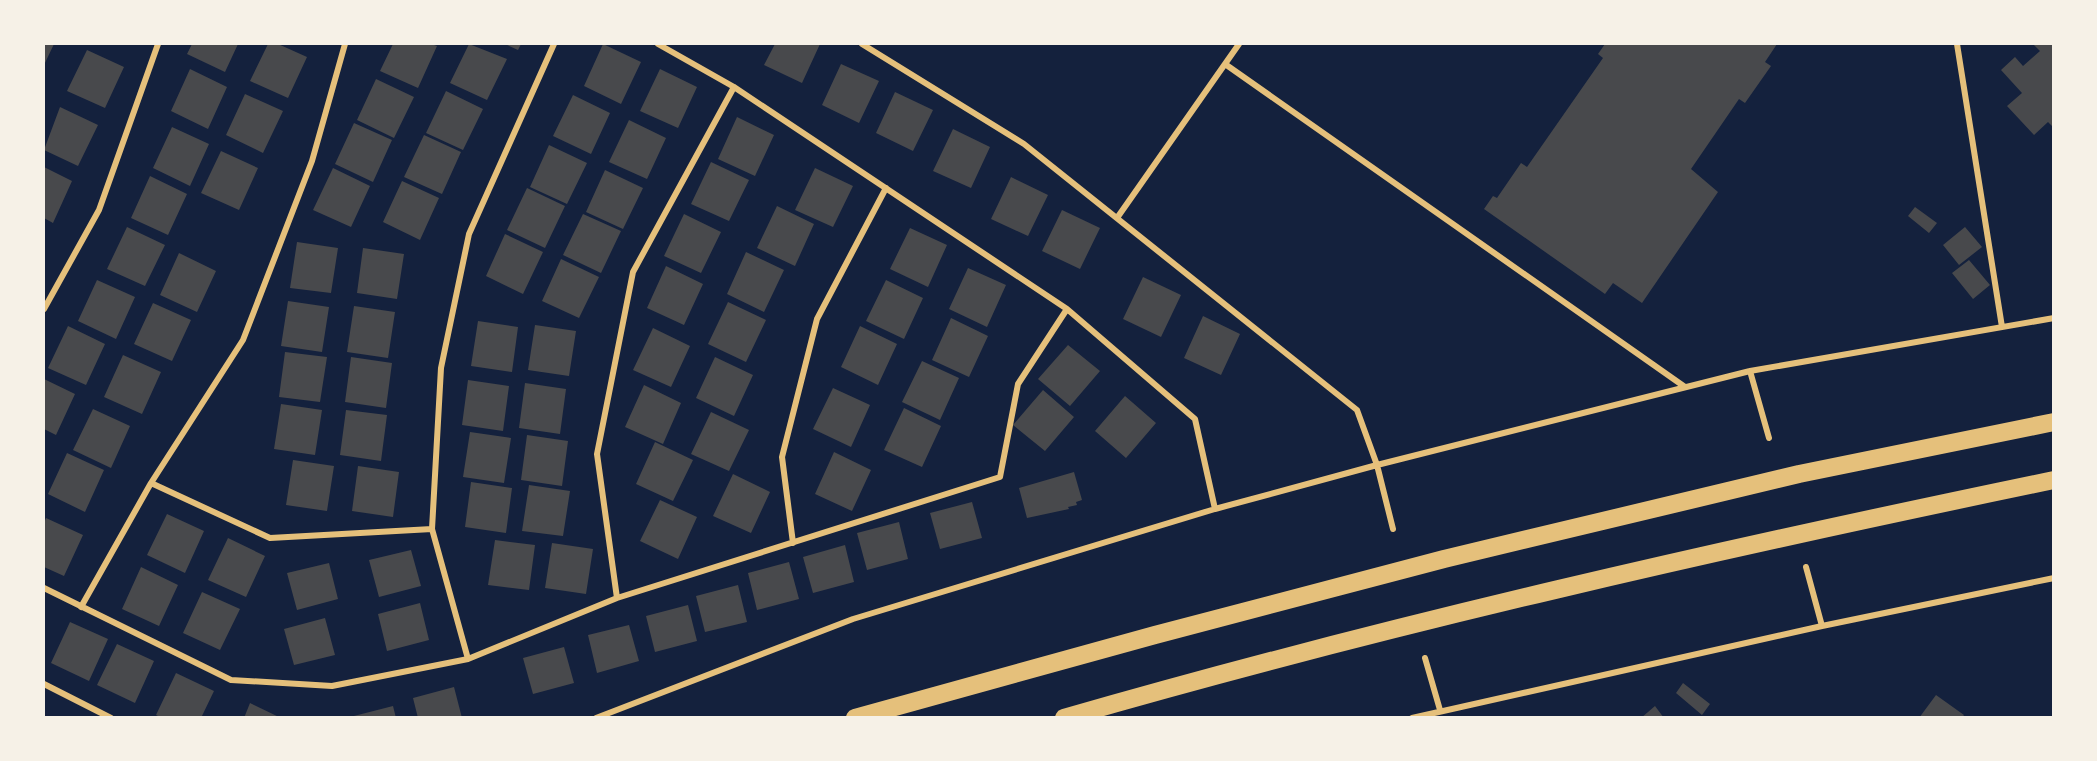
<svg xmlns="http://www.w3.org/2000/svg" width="2097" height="761" font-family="'DM Sans',sans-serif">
  <rect width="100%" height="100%" fill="#14213d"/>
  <path fill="#48494c" d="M44,44H54L44,65Z
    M192,44H238L225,72L187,54Z
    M268,44H278L307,57L288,98L250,81Z
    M393,44H431L437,46L418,88L380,71Z
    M469,44L507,59L487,100L450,83Z
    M505,44H521L518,50Z
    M603,44L641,62L621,104L584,86Z
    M775,44H820L802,83L764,65Z
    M1605,44H1777L1765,62L1771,66L1745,103L1739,99L1691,169L1718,192L1642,303L1613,283L1605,294L1484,209L1493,196L1497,198L1521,163L1527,167L1603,58L1598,54Z
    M2033,44H2054V128L2048,122L2034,135L2007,106L2022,93L2001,70L2015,57L2023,66L2040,51Z
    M87,50L124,67L105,108L67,91Z
    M841,64L879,81L859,123L822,105Z
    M190,69L227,87L208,129L171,111Z
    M660,69L697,87L678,128L640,111Z
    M376,79L414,97L394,138L357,120Z
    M446,91L483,109L463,150L426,133Z
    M895,92L933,110L913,151L876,133Z
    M245,94L283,111L263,153L226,135Z
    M573,95L610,113L591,154L553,136Z
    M60,107L98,125L78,166L44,150Z
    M737,117L774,135L755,176L718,159Z
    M629,120L666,138L647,179L609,162Z
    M354,123L392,140L373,182L335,164Z
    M172,127L209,144L190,186L153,168Z
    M953,129L990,147L971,188L933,171Z
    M424,135L461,152L442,194L404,177Z
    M549,145L587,163L567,204L530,187Z
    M221,151L258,168L239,210L201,193Z
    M711,162L749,180L729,221L691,204Z
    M44,167L72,181L53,223L44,218Z
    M333,168L370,186L351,227L313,210Z
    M815,168L853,186L833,227L795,210Z
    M605,170L643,188L623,229L586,212Z
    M150,176L187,194L168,235L131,218Z
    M1011,177L1048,195L1028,236L991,219Z
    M402,181L439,198L420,240L383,222Z
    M527,188L565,206L545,248L507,230Z
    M777,206L814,224L795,266L757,248Z
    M1915,207L1937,223L1929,233L1908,216Z
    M1062,210L1100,228L1080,269L1042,251Z
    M583,214L621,231L601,273L563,255Z
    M684,214L721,232L701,273L664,256Z
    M127,227L165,245L145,286L107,269Z
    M1965,227L1982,247L1959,265L1943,245Z
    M910,228L947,245L928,287L890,269Z
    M505,234L543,252L523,294L486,276Z
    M297,242L338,248L331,293L290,288Z
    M363,248L404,254L397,299L357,293Z
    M746,252L784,270L764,312L727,294Z
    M179,253L216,271L197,312L160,295Z
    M561,259L599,277L579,318L542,301Z
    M1969,260L1990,285L1973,299L1952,273Z
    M666,266L703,284L684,325L647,308Z
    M968,268L1006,285L987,327L949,309Z
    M1143,277L1181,295L1161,337L1123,319Z
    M97,280L135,297L116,339L78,321Z
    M886,280L923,298L904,339L866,321Z
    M288,301L329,307L322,352L281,346Z
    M728,302L766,320L746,362L708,344Z
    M153,303L191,320L172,361L134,344Z
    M354,306L395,312L388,358L347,352Z
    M1203,316L1240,334L1221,375L1184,358Z
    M951,318L988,336L969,377L932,360Z
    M478,321L518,327L512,372L471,366Z
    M535,325L576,331L569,376L528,370Z
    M68,326L105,344L86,385L48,368Z
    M860,326L897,344L878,385L841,367Z
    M653,328L690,346L671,387L633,370Z
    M1068,345L1100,371L1070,406L1038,379Z
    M285,352L327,357L320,402L279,397Z
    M123,355L161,372L142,414L104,397Z
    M351,357L392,363L386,408L345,402Z
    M715,357L753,375L734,416L696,398Z
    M922,361L959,378L940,420L902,402Z
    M44,379L75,394L56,435L44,429Z
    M468,380L509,386L503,431L462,425Z
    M525,383L566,389L560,434L519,428Z
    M644,385L681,403L663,444L625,427Z
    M833,388L870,405L851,447L813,429Z
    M1043,390L1074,417L1045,451L1013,425Z
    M1125,396L1156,423L1126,458L1095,431Z
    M281,404L322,410L315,455L274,449Z
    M904,408L941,426L922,467L884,450Z
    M93,409L130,426L111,468L73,450Z
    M346,410L387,415L381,461L340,455Z
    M711,412L749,430L729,471L691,454Z
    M470,432L511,438L504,483L463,477Z
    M527,435L568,441L562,486L521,480Z
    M655,442L693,460L673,501L636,484Z
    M834,452L871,470L852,511L815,494Z
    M67,453L104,470L85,512L48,494Z
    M293,460L334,466L327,511L286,505Z
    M358,466L399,472L393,517L352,511Z
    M1074,472L1082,500L1076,502L1077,505L1068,507L1069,509L1027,518L1019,488Z
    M733,474L770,492L751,533L713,516Z
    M471,482L512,488L506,533L465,527Z
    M529,485L570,491L563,536L522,531Z
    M660,500L697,517L678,559L640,541Z
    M972,502L982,538L940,549L930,513Z
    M167,514L204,531L185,573L147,555Z
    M46,518L83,535L64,576L44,567V523Z
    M899,522L908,559L867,570L857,533Z
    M228,538L265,556L246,597L208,580Z
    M495,540L535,545L529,590L488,585Z
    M552,543L593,549L586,594L545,588Z
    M845,545L854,582L813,593L803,557Z
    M411,550L421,586L379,597L369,560Z
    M789,562L799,599L757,610L748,573Z
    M329,563L338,599L297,610L287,573Z
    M141,567L178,585L159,626L122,609Z
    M738,585L747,622L705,632L696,596Z
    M202,592L240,609L220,650L183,633Z
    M420,603L429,640L387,651L378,614Z
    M688,605L697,641L655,652L646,616Z
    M325,618L335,655L294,665L284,629Z
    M70,622L108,639L89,681L51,663Z
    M629,625L639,661L597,673L588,635Z
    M117,644L154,661L135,703L97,685Z
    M564,647L574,683L533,694L523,658Z
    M176,673L214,691L201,718H162L156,715Z
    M1683,683L1710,704L1702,715L1676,693Z
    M454,687L462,718H418L413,698Z
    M1936,695L1964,715L1962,718H1919Z
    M250,703L281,718H244Z
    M393,706L396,718H350V717Z
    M1655,706L1664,718H1641Z"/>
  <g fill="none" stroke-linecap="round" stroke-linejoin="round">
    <path stroke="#e5c07b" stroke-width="6" d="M658,44L734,87L1067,309L1195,419L1215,509
      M862,44L1024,144L1357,410L1377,465L1393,529
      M1957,44L2002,327
      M1225,64L1685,387
      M1117,218L1239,44
      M44,309L99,210L158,44
      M1750,371L1769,438
      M151,483L270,538L432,529
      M793,543L782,457L817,319L886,188
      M1806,567L1822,626
      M44,588L231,680L332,686L468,659L617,598L1000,477L1018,384L1067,309
      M617,598L597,454L633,272L734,87
      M81,607L151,483L243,340L312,161L345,44
      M1425,658L1440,710
      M468,659L432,529L441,368L469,234L554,44
      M44,684L111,718
      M596,718L853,619L1215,509L1377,465L1750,371L2054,318
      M1412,718L1822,626L2054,578"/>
    <path stroke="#e5c07b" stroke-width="18" d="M855,718L1155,635L1444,559L1799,474L2054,422
      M1064,718C1390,624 1721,549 2054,480"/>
  </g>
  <rect width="2097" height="761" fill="none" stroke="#f6f1e7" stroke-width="90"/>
</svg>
